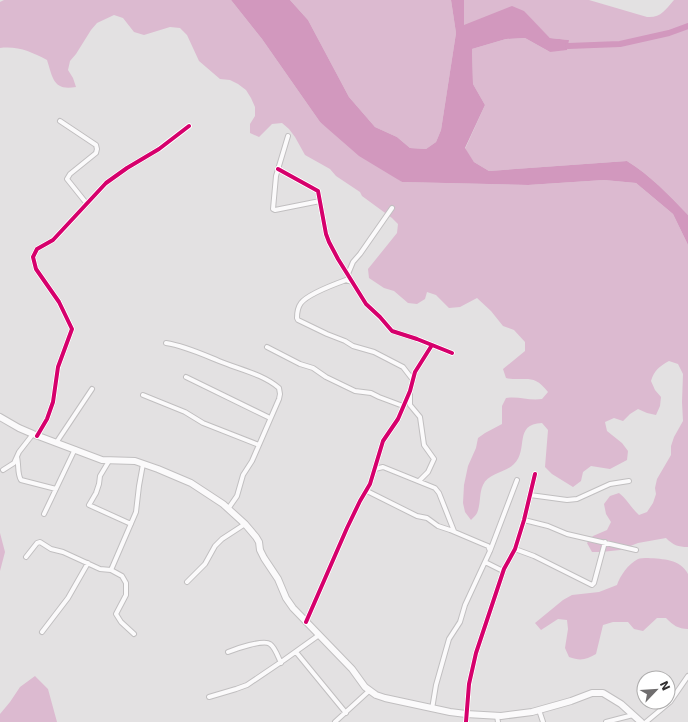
<svg xmlns="http://www.w3.org/2000/svg" width="688" height="722" font-family="'DejaVu Sans',sans-serif">
  <rect width="100%" height="100%" fill="#e3e1e2"/>
  <path fill="#dcbad0" d="M4,0H231L262,39L320,122L402,182L528,185L604,180L636,183L673,214L688,245V547C678,547 673,545 666,538L638,543L620,550L601,552H592L587,543L593,536L607,530L611,522L606,514L604,504L610,496L619,493C627,499 631,508 639,515L647,512L653,503L656,494L655,488L657,479L671,455V446L674,437L683,421L682,402L683,374L678,364L669,361C660,366 654,370 651,381L655,390L661,397L660,406L656,415L647,413L638,409L630,414L623,421L614,418L605,422L607,431L622,443L628,451L627,460L610,469L591,466L583,472L581,481L573,487L552,474L545,467L548,430L542,423C513,424 529,450 514,464C505,473 488,473 483,485C479,493 481,504 477,513C476,515 473,518 471,520L465,512L463,503L464,485L468,466L476,448L478,438L485,433L502,424V406L506,398C519,396 529,401 542,399L548,392C533,372 525,382 506,378L503,369L525,351V342L514,330L503,326L491,311L477,298L460,307L449,308L436,295L427,292L425,299L417,304L408,303L394,291L384,288L369,278L368,269L397,233L398,224L392,218L362,196L360,192L336,176L330,169L305,155L295,137L289,129L282,123L272,124L259,137L250,133V124L255,116V107L251,98L246,90L238,84L230,80L220,79L199,61L187,35L180,28L170,27L144,35L134,32L123,18L114,15L97,23L91,30L76,54L70,61L68,70L73,78L76,87C53,91 53,78 47,60C31,52 19,46 0,48V2Z
    M290,0H451L456,33L441,130L436,142L426,149L410,148L397,137L375,127L349,97L308,20Z
    M464,0H589L647,17C661,18 665,10 674,0H688V215C668,194 651,176 627,161L489,171L474,162L465,149L485,105L473,84L472,49L506,39L525,38L550,52L569,40L550,38L524,12L464,26Z
    M0,533L5,552L0,571Z
    M648,558C663,559 680,559 688,574V629C678,629 673,625 666,618H657L643,631L634,629L628,622H613L603,625L596,654C586,660 580,661 569,657L565,648L568,629L567,620L558,619L541,630L535,623L563,600L572,595L599,592L617,585C620,576 628,564 638,559C640,558 644,558 648,558Z
    M35,676L48,689L57,722H0V714L10,702L20,687Z"/>
  <path fill="#d298be" d="M231,0H290L308,20L349,97L375,127L397,137L410,148L426,149L436,142L441,130L456,33L451,0H464V25L512,6L524,11L550,38L569,40L567,50L550,52L525,38L506,39L472,49L473,84L485,105L465,148L474,162L489,171L627,161C651,176 668,194 688,215V245L673,214L636,183L604,180L528,185L402,182L359,156L320,122L262,39Z"/>
  <g fill="none" stroke-linecap="round" stroke-linejoin="round">
    <path stroke="#d298be" stroke-width="6" d="M568,46L620,44L669,33L688,26"/>
    <defs>
      <path id="street" d="M60,121L96,145L97,149L96,153L70,174L67,179L87,204
        M288,136L276,176L273,209L275,210L320,201
        M278,169L318,191L326,234L329,242L338,259L366,304L380,317L392,331L417,339L452,353
        M348,274L353,262L360,254L392,208
        M352,282L346,280C335,284 308,294 301,303C298,307 297,313 297,318L298,320L327,334L345,341L353,346L374,352L403,367L413,380
        M166,343C185,346 202,354 219,361C238,369 263,374 279,388L280,394L279,399L252,461L243,475L237,496L228,509
        M267,347L300,364L313,368L326,377L355,391L371,393L379,397L403,406
        M186,377L270,418
        M410,394V405L420,417L424,445L434,459L428,472L419,481
        M143,395L185,412L203,423L259,445
        M37,436L47,419L53,402L58,367L72,329L59,302L36,269L33,257L37,249L53,240L106,183L127,168L159,149L189,126
        M56,443L92,389
        M17,457C19,464 17,474 21,480L56,489
        M109,461L100,476L99,484L96,493L89,505L131,524
        M375,469L383,467L435,488L439,493L454,531
        M3,470L14,463L19,452L33,434
        M367,491L417,516L427,518L438,526L450,530L483,544L488,546L490,551
        M530,495L567,500L577,499L610,484L629,481
        M44,514L75,449
        M524,520L548,526L567,534L636,550
        M515,549L534,556L592,585L594,583L605,542
        M26,557L37,543L40,542L51,549L63,552L100,569L111,570L122,576L126,583V595L116,614L121,622L134,634
        M485,562L501,570L504,569
        M111,570L136,512L139,486L143,464
        M187,582L205,564L215,546L222,539L245,524
        M306,622L347,528L360,501L370,484L383,441L398,419L410,391L415,372L432,345
        M42,632L68,598L88,563
        M228,652C235,649 264,639 270,644C275,647 278,657 281,663
        M296,652L346,713
        M209,697L236,689L247,685L284,660L319,635
        M432,709L436,685L449,639L460,622L465,605L490,551L517,480
        M539,710L543,722
        M497,716L498,722
        M335,722L370,690
        M466,722L469,684L476,653L504,569L515,549L524,520L535,474
        M606,722L633,715
        M646,722L670,702L688,676"/>
      <path id="secondary" d="M0,417L19,428L33,434L102,460L135,461L158,469L191,483L223,504L245,524L256,537L259,542L260,550L264,558L278,579L286,598L293,608L352,669L365,687L376,695L385,698L450,712L466,714L501,716L532,712L571,701L592,693H603L621,704L641,722"/>
    </defs>
    <use href="#street" stroke="#c1bfc0" stroke-width="6"/>
    <use href="#secondary" stroke="#c1bfc0" stroke-width="8"/>
    <use href="#street" stroke="#fbfafb" stroke-width="4"/>
    <use href="#secondary" stroke="#fbfafb" stroke-width="6"/>
    <defs>
      <path id="cycleway" d="M278,169L318,191L326,234L329,242L338,259L366,304L380,317L392,331L417,339L452,353
        M37,436L47,419L53,402L58,367L72,329L59,302L36,269L33,257L37,249L53,240L106,183L127,168L159,149L189,126
        M306,622L347,528L360,501L370,484L383,441L398,419L410,391L415,372L432,345
        M466,722L469,684L476,653L504,569L515,549L524,520L535,474"/>
    </defs>
    <use href="#cycleway" stroke="#fff" stroke-width="6"/>
    <use href="#cycleway" stroke="#d6006c" stroke-width="4"/>
  </g>
  <g transform="translate(656 690) rotate(65)"><circle r="19" fill="#ffffff" stroke="#adacac"/>
  <path d="M0-3L7 15L0 10L-7 15Z" fill="#6f6d6e"/>
  <text y="-6" font-size="11" font-weight="bold" text-anchor="middle" fill="#312f30">N</text>
  </g>
</svg>
